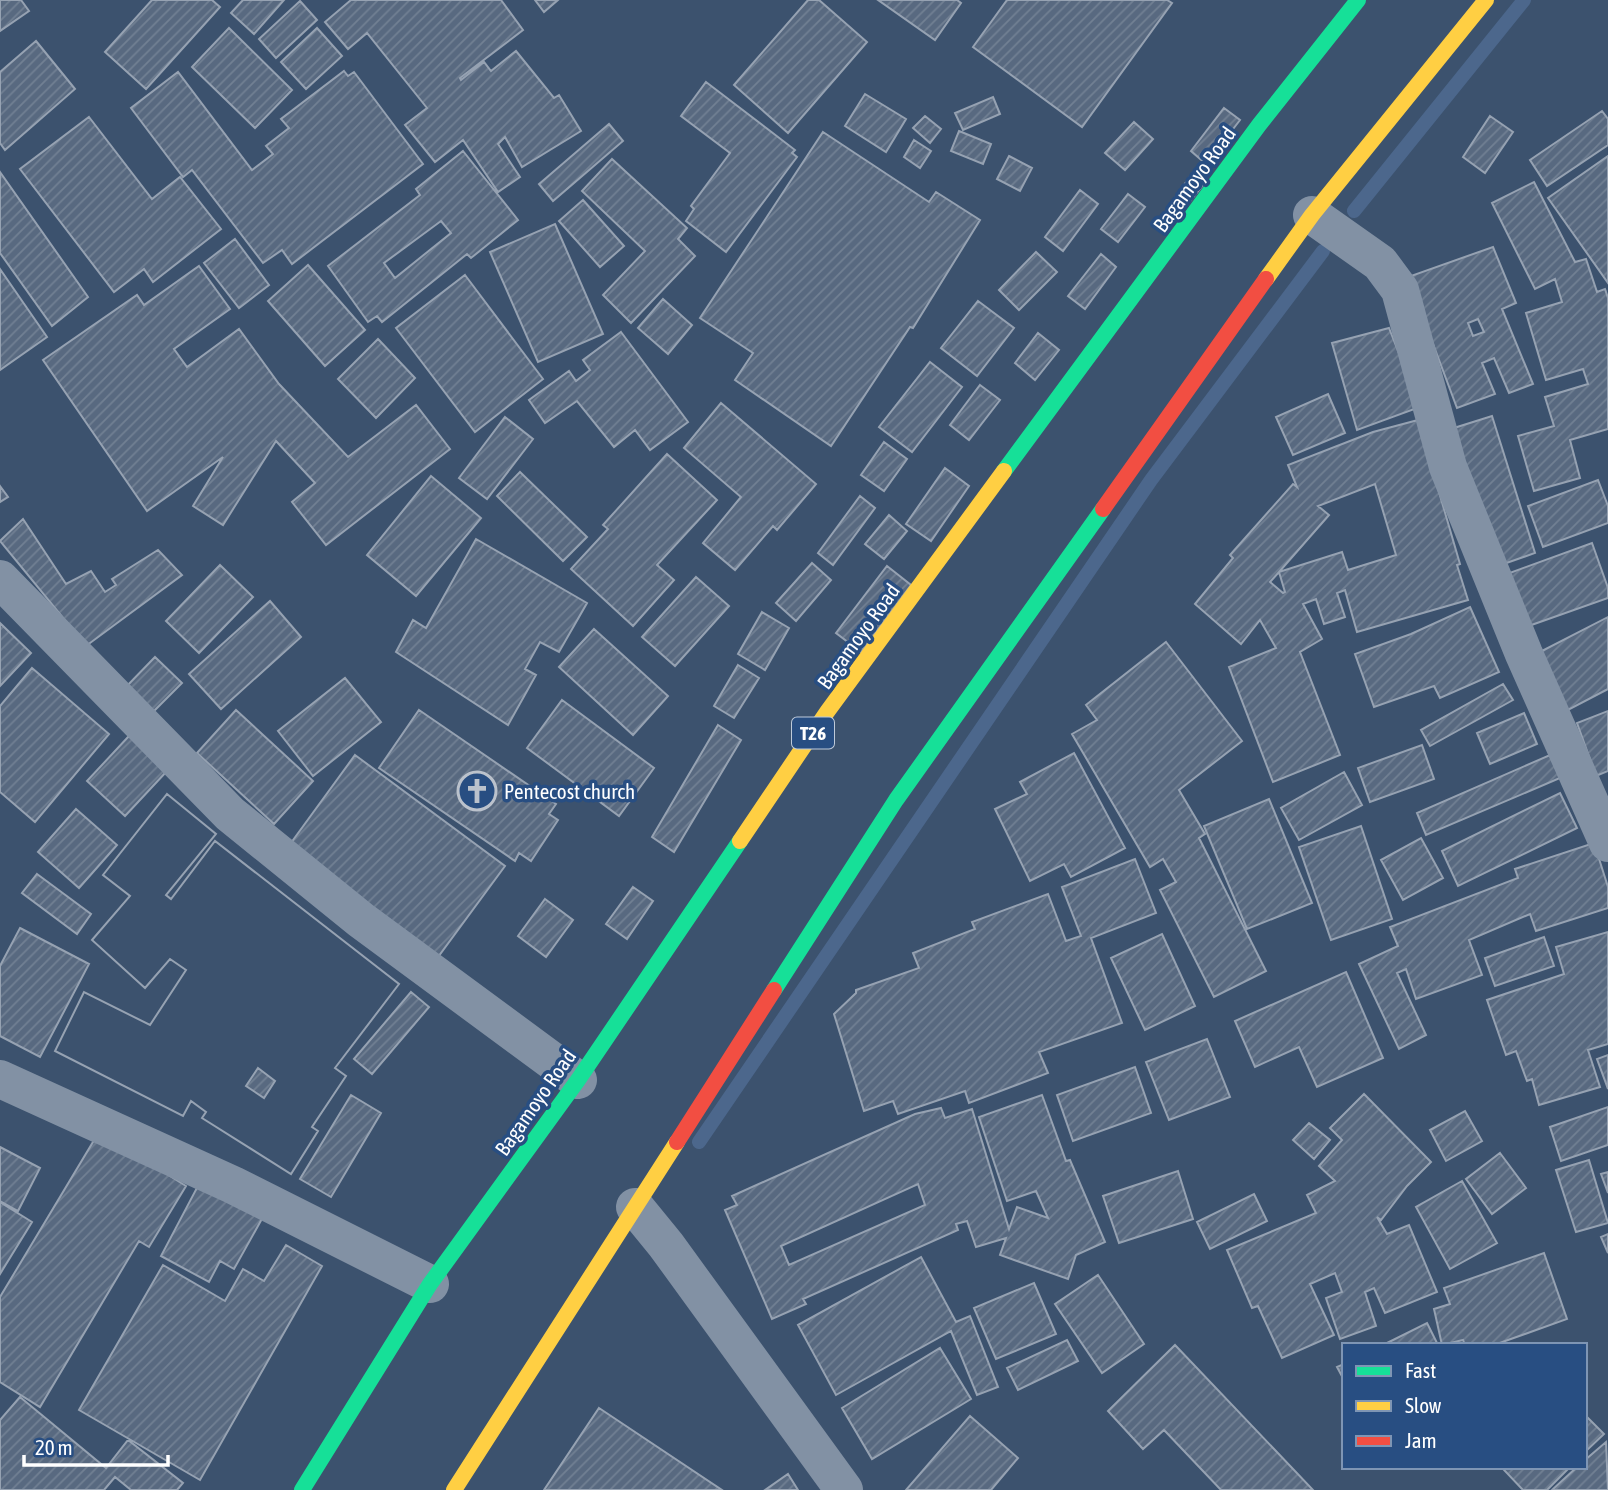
<svg xmlns="http://www.w3.org/2000/svg" width="1608" height="1490" font-family="'Asap Condensed',sans-serif">
  <defs>
    <pattern id="building-hatch" width="6" height="6" patternUnits="userSpaceOnUse" patternTransform="scale(1.75)"><rect width="6" height="6" fill="#586980"/><path d="M-1 1l2-2M0 6l6-6M5 7l2-2" fill="none" stroke="#718093"/></pattern>
  </defs>
  <rect width="100%" height="100%" fill="#3c526e"/>
  <g fill="none" stroke-linecap="round" stroke-linejoin="round">
    <path stroke="#4c678c" stroke-width="14" d="M1354,211L1524,0
      M699,1142L1151,480L1323,251"/>
  </g>
  <path fill="url(#building-hatch)" stroke="#96a2b2" stroke-width="2" fill-rule="evenodd" d="M0,0H21L29,11L0,31Z
    M152,0H212L220,7L146,89L105,52Z
    M243,0H284L254,34L231,13Z
    M351,0H501L523,30L460,78L461,80L484,62L491,71L516,51L554,98L559,95L581,131L522,167L505,137L498,144L520,177L498,192L463,140L435,162L405,125L427,108L367,33L348,49L325,22Z
    M535,0H558L544,12Z
    M808,0H819L867,42L788,133L734,85Z
    M878,0H957L961,3L935,40Z
    M1007,0H1167L1172,3L1082,127L973,47Z
    M300,1L317,20L276,58L259,39Z
    M229,28L292,90L255,128L192,67Z
    M317,28L342,56L306,89L281,62Z
    M36,41L75,89L5,150L0,143V72Z
    M344,71L348,76L354,72L423,164L292,264L282,250L263,263L192,170L183,177L131,108L178,72L252,170L273,154L266,146L289,128L281,119Z
    M706,82L795,150L792,153L797,157L726,252L686,221L694,209L691,206L730,153L681,116Z
    M865,94L906,119L886,152L845,126Z
    M993,97L1000,114L963,130L955,113Z
    M1224,108L1240,120L1206,164L1191,151Z
    M1602,111L1608,119V145L1547,186L1530,160Z
    M925,116L941,129L930,143L913,128Z
    M1490,116L1513,132L1485,173L1463,157Z
    M89,117L152,199L180,177L221,229L153,282L144,269L114,292L20,169Z
    M1134,122L1153,139L1125,170L1105,153Z
    M609,124L623,141L553,201L539,184Z
    M959,131L991,144L983,164L951,151Z
    M823,132L929,202L936,192L980,220L913,328L910,327L831,446L735,380L753,353L700,318Z
    M914,140L931,151L920,168L904,157Z
    M463,151L518,220L471,258L467,254L382,322L377,316L368,322L328,266L420,195L416,189ZM441,221L451,233L395,278L384,263Z
    M1009,156L1032,168L1020,191L997,179Z
    M1608,156V283L1548,198Z
    M612,159L687,228L678,239L695,256L631,323L603,295L645,251L582,191Z
    M0,172L88,297L52,326L0,253Z
    M1192,174L1204,184L1187,205L1176,196Z
    M1534,182L1575,262L1586,259L1597,292L1605,289L1608,298V429L1570,440L1580,478L1534,491L1518,436L1554,426L1545,397L1588,384L1583,369L1546,380L1526,313L1562,302L1555,279L1535,289L1492,203Z
    M1080,190L1098,204L1063,251L1045,237Z
    M1128,194L1145,207L1118,242L1101,229Z
    M583,200L624,246L600,267L559,221Z
    M555,224L603,334L538,362L490,252Z
    M235,239L269,285L239,308L204,263Z
    M1493,247L1516,303L1502,309L1533,384L1509,393L1494,358L1482,363L1495,394L1457,408L1408,277ZM1478,319L1484,332L1473,336L1468,323Z
    M1036,252L1057,272L1019,310L999,290Z
    M1101,254L1116,267L1085,309L1068,296Z
    M308,265L365,330L325,366L268,301Z
    M199,266L230,309L174,349L187,367L239,329L279,384L348,457L416,405L450,449L326,545L292,502L315,483L276,441L223,525L193,506L223,457L147,511L43,360L137,295L144,305Z
    M0,269L47,337L0,370Z
    M465,275L543,379L475,432L396,328Z
    M663,299L692,325L668,354L638,328Z
    M978,301L1014,328L977,376L941,348Z
    M1389,328L1420,407L1357,430L1332,343Z
    M621,332L688,422L650,450L635,430L614,447L577,401L545,423L529,400L569,371L576,381L590,370L583,360Z
    M1038,333L1059,350L1035,380L1015,363Z
    M378,339L415,378L376,418L338,379Z
    M930,362L962,387L912,452L879,427Z
    M980,385L1000,400L969,440L950,425Z
    M1328,394L1345,433L1293,455L1276,417Z
    M721,403L816,484L777,530L773,526L735,570L703,543L741,497L684,448Z
    M1492,416L1535,553L1498,566L1454,428Z
    M505,417L533,439L487,499L459,478Z
    M1418,420L1460,564L1457,565L1468,600L1357,632L1345,590L1337,593L1345,617L1324,624L1316,599L1303,604L1322,639L1300,652L1340,755L1273,782L1229,667L1276,648L1260,620L1241,644L1195,604L1233,558L1230,555L1293,484L1297,487L1288,465L1373,432ZM1375,484L1396,555L1348,570L1342,552L1279,572L1329,515L1318,506ZM1279,572L1285,592L1283,593L1270,582Z
    M884,442L907,459L884,491L861,475Z
    M667,454L717,500L657,565L674,580L633,626L571,569L608,529L603,525Z
    M945,468L969,486L931,541L906,524Z
    M520,472L587,537L563,561L497,496Z
    M431,476L481,518L416,596L367,555Z
    M1598,480L1608,506V523L1543,547L1528,506Z
    M0,486L8,497L0,502Z
    M860,496L875,508L833,565L818,553Z
    M889,515L907,531L884,559L865,544Z
    M23,519L66,584L91,571L105,592L116,585L112,579L158,550L182,575L86,646L0,541Z
    M476,539L587,603L559,652L540,642L525,669L536,675L508,725L396,652L413,620L426,628Z
    M1592,543L1608,588V598L1523,628L1504,575Z
    M812,563L831,580L796,621L776,603Z
    M220,565L253,597L199,653L166,621Z
    M887,566L911,585L861,652L836,633Z
    M696,577L729,606L675,666L642,637Z
    M270,601L301,637L221,709L189,674Z
    M1470,607L1499,672L1440,698L1434,686L1374,707L1355,654L1411,634Z
    M762,612L789,628L765,670L738,654Z
    M1608,617V689L1568,710L1538,653Z
    M0,623L31,653L0,686Z
    M594,629L668,696L633,735L559,667Z
    M1166,642L1242,741L1179,790L1205,834L1199,838L1266,971L1214,997L1160,890L1176,882L1163,859L1150,867L1072,734L1097,720L1086,705Z
    M155,657L182,683L150,715L124,689Z
    M738,665L759,678L734,718L714,706Z
    M32,668L109,734L35,822L0,792V706Z
    M345,678L381,722L313,776L278,731Z
    M1503,684L1513,700L1430,746L1421,730Z
    M562,700L654,768L619,816L527,748Z
    M236,710L313,781L274,824L197,753Z
    M419,710L556,804L549,814L558,820L531,861L519,853L515,861L379,768Z
    M1608,711V771L1596,776L1577,723Z
    M1524,713L1537,744L1490,764L1477,733Z
    M718,725L741,740L674,852L652,837Z
    M129,736L167,771L125,816L87,781Z
    M1422,745L1434,779L1370,802L1358,768Z
    M1074,753L1125,848L1071,877L1064,864L1030,881L995,809L1027,794L1020,782Z
    M355,755L505,866L438,957L288,847Z
    M1550,755L1560,778L1426,835L1417,813Z
    M1344,772L1362,805L1299,840L1281,808Z
    M1560,793L1577,828L1458,886L1442,851Z
    M167,794L216,834L166,895L171,899L215,841L399,984L335,1068L346,1076L312,1127L318,1131L291,1174L202,1118L206,1112L191,1101L183,1116L55,1051L84,992L150,1025L186,970L170,959L145,988L92,940L130,896L103,875ZM258,1068L275,1081L264,1098L246,1086Z
    M167,794L216,834L166,895L171,899L215,841L399,984L335,1068L346,1076L312,1127L318,1131L291,1174L202,1118L206,1112L191,1101L183,1116L55,1051L84,992L150,1025L186,970L170,959L145,988L92,940L130,896L103,875Z
    M1269,799L1312,903L1247,929L1204,826Z
    M76,809L117,845L79,888L38,852Z
    M1361,826L1392,919L1331,940L1299,847Z
    M1421,838L1443,878L1403,900L1381,860Z
    M1594,843L1608,887V908L1536,931L1530,914L1469,940L1482,975L1416,999L1406,969L1397,973L1426,1035L1399,1049L1359,964L1398,946L1390,927L1518,878L1515,869Z
    M1135,859L1156,913L1091,938L1122,1023L1039,1052L1048,1073L969,1103L965,1091L898,1114L893,1101L864,1111L834,1014L856,993V990L919,968L913,953L975,929L972,922L1048,894L1066,941L1081,936L1062,887Z
    M37,874L91,914L77,934L22,893Z
    M633,887L653,901L627,939L606,924Z
    M545,899L573,920L546,957L518,936Z
    M20,928L89,964L40,1057L0,1036V966Z
    M1608,932V1044L1588,1050L1600,1087L1539,1105L1532,1079L1527,1081L1516,1051L1506,1055L1487,1000L1564,974L1556,947Z
    M1162,934L1195,1006L1145,1030L1111,958Z
    M1544,937L1554,966L1495,986L1485,958Z
    M1346,972L1383,1058L1317,1087L1299,1047L1255,1067L1235,1021Z
    M411,992L429,1007L372,1074L354,1059Z
    M1207,1039L1230,1097L1169,1120L1146,1062Z
    M1608,1055V1089L1597,1059Z
    M1135,1067L1151,1113L1073,1141L1057,1095Z
    M1364,1094L1431,1162L1407,1186L1381,1220L1377,1217L1387,1234L1409,1225L1437,1292L1385,1313L1374,1288L1365,1292L1376,1326L1340,1339L1326,1298L1342,1292L1335,1273L1310,1284L1334,1335L1282,1358L1258,1306L1252,1308L1227,1250L1316,1213L1307,1195L1335,1181L1319,1166L1342,1140L1330,1128Z
    M351,1095L381,1113L331,1197L300,1179Z
    M1042,1095L1066,1161L1070,1160L1105,1242L1076,1255L1068,1279L1000,1255L1006,1238L976,1247L967,1221L956,1224L958,1230L803,1299L806,1304L772,1319L725,1210L737,1205L732,1196L915,1114L941,1108L945,1118L972,1109L1009,1229L1017,1207L1048,1218L1036,1191L1007,1201L979,1117ZM918,1184L925,1205L789,1265L781,1246Z
    M1608,1107V1145L1561,1161L1550,1127Z
    M1465,1111L1482,1141L1446,1161L1430,1130Z
    M1309,1123L1330,1140L1314,1159L1293,1140Z
    M99,1132L186,1186L149,1247L139,1241L40,1407L0,1382V1297Z
    M0,1147L40,1168L18,1211L0,1201Z
    M1500,1153L1526,1188L1492,1214L1466,1179Z
    M1589,1160L1608,1223L1576,1232L1556,1170Z
    M1178,1171L1193,1219L1119,1243L1103,1196Z
    M1608,1172V1193L1601,1174Z
    M1462,1181L1497,1243L1450,1269L1416,1207Z
    M200,1182L263,1217L234,1269L220,1261L209,1282L161,1256Z
    M1254,1194L1267,1221L1210,1249L1197,1222Z
    M0,1202L32,1222L0,1274Z
    M1608,1234V1253L1601,1237Z
    M286,1245L322,1266L200,1480L79,1410L163,1265L225,1301L243,1269L264,1281Z
    M1544,1253L1567,1319L1494,1345H1465L1463,1340L1442,1345L1434,1309L1450,1304L1444,1288Z
    M921,1257L956,1322L970,1316L998,1387L977,1395L951,1331L836,1395L798,1325Z
    M1098,1275L1144,1344L1102,1373L1055,1304Z
    M1034,1283L1056,1334L996,1359L974,1308Z
    M1427,1323L1438,1345H1383Z
    M1067,1340L1078,1361L1018,1390L1007,1368Z
    M1175,1345L1313,1490H1221L1164,1430L1143,1449L1108,1411Z
    M940,1348L971,1399L872,1459L842,1408Z
    M1344,1364V1380L1337,1367Z
    M20,1397L106,1468L128,1440L183,1483L177,1490H131L115,1477L104,1490H0V1420Z
    M599,1408L722,1490H544Z
    M1585,1415L1604,1434L1585,1452Z
    M970,1416L1018,1458L991,1490H906Z
    M1606,1442L1608,1490H1552L1577,1467H1585V1460Z
    M1506,1467H1570L1547,1490H1523L1504,1470Z
    M788,1474L798,1490H765Z"/>
  <g fill="none" stroke-linecap="round" stroke-linejoin="round">
    <path stroke="#8291a4" stroke-width="38" d="M1312,215L1380,263L1400,290L1448,467L1524,654L1608,843
      M0,579L230,814L361,920L578,1080
      M0,1079L233,1185L430,1284
      M635,1207L666,1245L844,1490"/>
    <path stroke="#16e098" stroke-width="16" d="M1004,471L1259,125L1358,0
      M774,990L896,800L1103,509
      M302,1490L430,1284L578,1080L740,841"/>
    <path stroke="#ffcf43" stroke-width="16" d="M1266,279L1312,215L1486,0
      M740,841L827,712L1004,471
      M454,1490L677,1142"/>
    <path stroke="#f24e42" stroke-width="16" d="M1103,509L1266,279
      M677,1142L774,990"/>
  </g>
  <defs>
    <symbol id="church-ring" viewBox="-11 -11 22 22"><circle r="9.5" fill="#284e82" stroke="#bbc2cc" stroke-width="1.5"/><path d="M-1.2-6h2.4v3.5h3.3v2.4h-3.3V6h-2.4V-.1h-3.3v-2.4h3.3Z" fill="#bbc2cc"/></symbol>
  </defs>
  <g fill-rule="evenodd">
    <use href="#church-ring" x="455" y="769" width="44" height="44"/>
  </g>
  <g text-anchor="middle" dominant-baseline="central" stroke-width="7" stroke-linejoin="round" paint-order="stroke">
    <rect fill="#284e82" stroke="#becada" stroke-width="2" x="792" y="717.5" width="42" height="31" rx="5"/>
    <g font-size="19" font-weight="bold" fill="#fff">
      <text x="813" y="733">T26</text>
    </g>
    <g font-size="21" fill="#fff" stroke="#284e82">
      <text transform="translate(1194 179) rotate(-54)">Bagamoyo Road</text>
      <text transform="translate(858 636) rotate(-54)">Bagamoyo Road</text>
      <text transform="translate(535 1102) rotate(-55)">Bagamoyo Road</text>
    </g>
    <g font-size="21" fill="#fff" stroke="#284e82" text-anchor="start">
      <text x="504" y="791">Pentecost church</text>
    </g>
  </g>
  <rect x="1342" y="1343" width="245" height="126" fill="#284e82" stroke="#7e95b4" stroke-width="2"/>
  <rect x="1356" y="1366" width="35" height="10" fill="#16e098" stroke="#7e95b4" stroke-width="2"/>
  <text x="1405" y="1378" font-size="21" fill="#ffffff">Fast</text>
  <rect x="1356" y="1401" width="35" height="10" fill="#ffcf43" stroke="#7e95b4" stroke-width="2"/>
  <text x="1405" y="1413" font-size="21" fill="#ffffff">Slow</text>
  <rect x="1356" y="1436" width="35" height="10" fill="#f24e42" stroke="#7e95b4" stroke-width="2"/>
  <text x="1405" y="1448" font-size="21" fill="#ffffff">Jam</text>
  <path d="M24 1455v10h144v-10" fill="none" stroke="#ffffff" stroke-width="3.5"/>
  <text x="35" y="1455" font-size="21" fill="#ffffff" stroke="#284e82" stroke-width="5" paint-order="stroke">20 m</text>
</svg>
